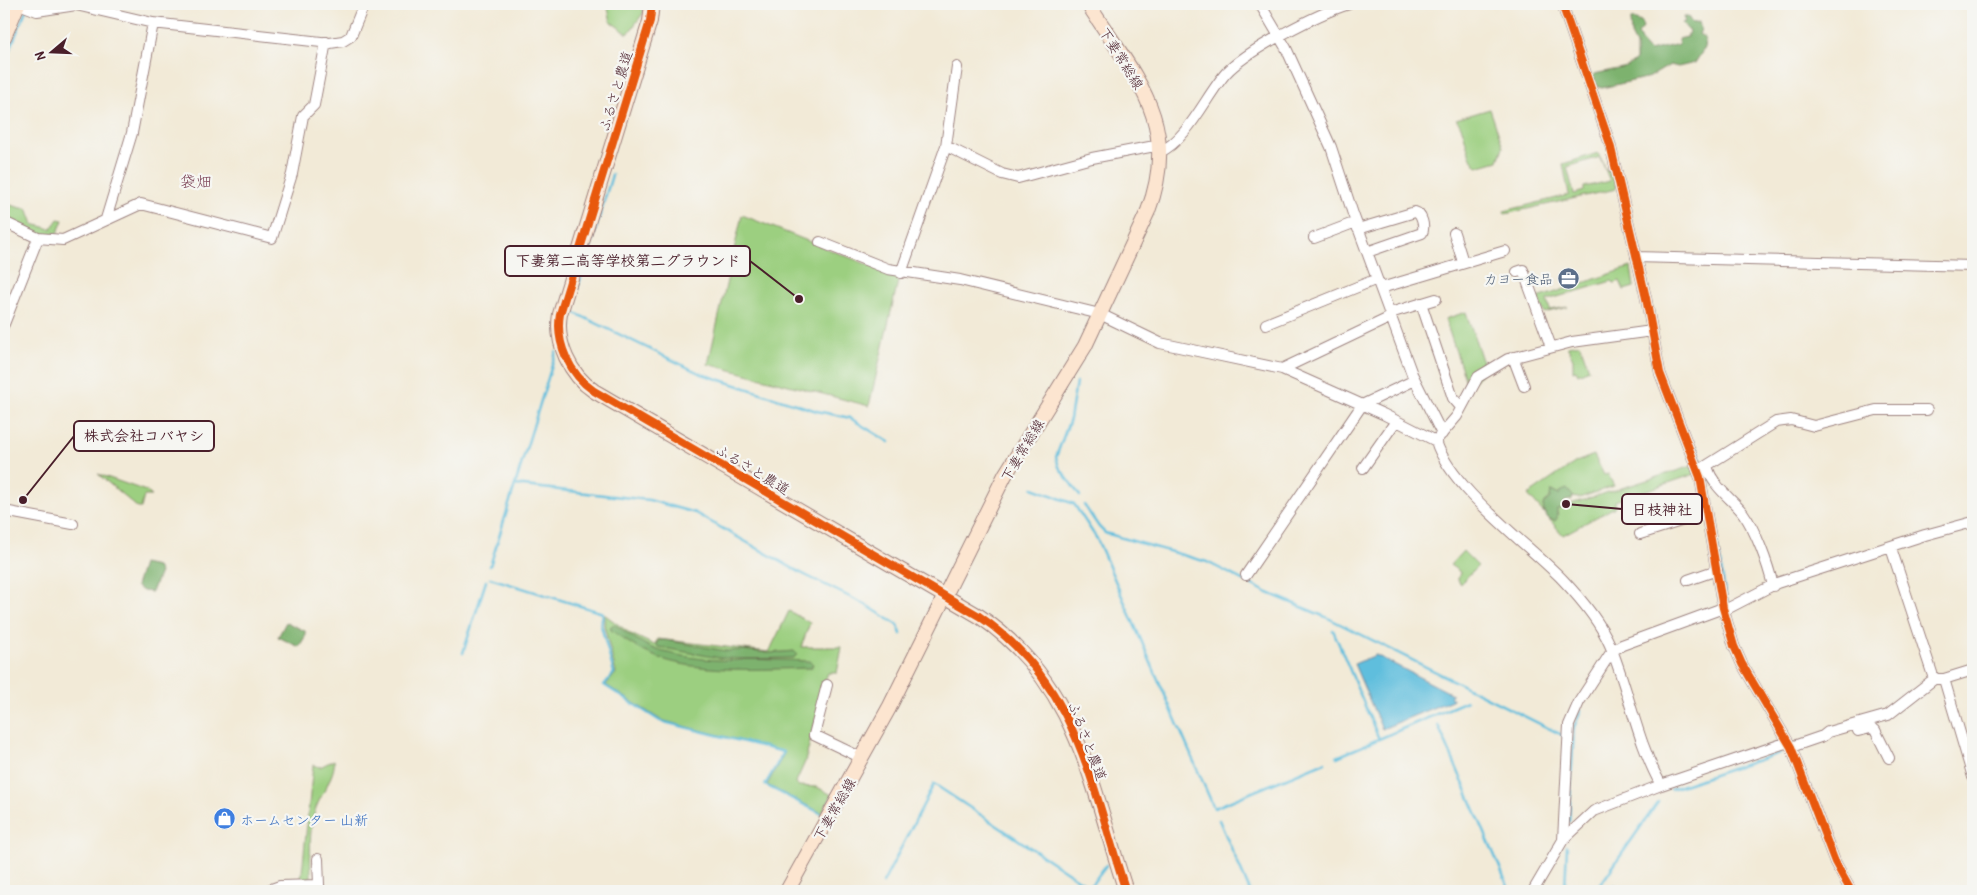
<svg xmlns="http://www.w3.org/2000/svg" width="1977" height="895" font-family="'Patrick Hand','Klee One',sans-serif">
  <rect width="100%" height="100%" fill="#f6f6f2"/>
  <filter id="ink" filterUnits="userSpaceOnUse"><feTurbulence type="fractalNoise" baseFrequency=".02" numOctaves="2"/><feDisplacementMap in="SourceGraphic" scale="10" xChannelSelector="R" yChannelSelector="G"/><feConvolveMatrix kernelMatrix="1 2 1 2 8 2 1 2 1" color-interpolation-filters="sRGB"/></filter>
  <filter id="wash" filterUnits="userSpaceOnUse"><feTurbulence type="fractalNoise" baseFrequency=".0096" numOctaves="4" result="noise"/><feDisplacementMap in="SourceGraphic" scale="20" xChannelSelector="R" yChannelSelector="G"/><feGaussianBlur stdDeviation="1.12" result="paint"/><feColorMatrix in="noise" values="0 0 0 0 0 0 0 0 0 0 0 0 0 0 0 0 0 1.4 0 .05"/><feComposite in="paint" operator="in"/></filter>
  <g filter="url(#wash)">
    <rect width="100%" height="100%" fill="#f2ead7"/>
    <path fill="#9ccf80" stroke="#737756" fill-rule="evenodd" d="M607,4H639L644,12L628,34L611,22Z
      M1490,109L1503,147L1498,161L1477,167C1464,153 1467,129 1456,119Z
      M1598,153L1606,170L1613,172L1616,189L1505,214L1504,211L1569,195L1563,164ZM1600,157L1610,181L1584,187V191L1574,194L1567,167Z
      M7,204L21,208H27L33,224L51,229L58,219L63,220L57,235L40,234L4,219V208Z
      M742,215L899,277L869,406L708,364Z
      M1631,267L1634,287L1624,290L1620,281L1614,283L1612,281L1547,300L1550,310L1568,307L1544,313L1538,298Z
      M1466,312L1485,369L1468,388L1445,319Z
      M1580,344L1589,369L1578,374L1576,370L1573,371V359L1567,346Z
      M1594,455L1604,475L1608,474L1614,486L1579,498L1572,497L1564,491L1560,492L1559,495L1551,491L1550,498L1543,504L1544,512L1547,516L1558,515L1556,511L1558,508L1692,466L1695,474L1615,501V507L1563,535L1528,495L1576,462Z
      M98,474L146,491L152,496H144L141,508H138Z
      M1463,551L1478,566L1460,584L1458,579L1460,572L1450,565Z
      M789,611L810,623L801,647H842L837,673H828L826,678L805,762L796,782L798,786L817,787L832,795L822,813L767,785L785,752L661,720L606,685L616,673L604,626V614L631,634L654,645L658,639L769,652Z
      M334,760C337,773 319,797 315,811C308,832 311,854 311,877L308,882H301L313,765L320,767Z"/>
    <path fill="#7db26e" stroke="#64684c" d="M1683,17H1688L1692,23L1699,22L1701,30L1699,34L1705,38L1704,49L1695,63L1678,67L1670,65L1650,77L1602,88L1595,86L1591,79L1594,74L1627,67L1636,60V45L1631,35L1630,21L1633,19L1641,22L1643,28L1638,34L1642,43L1649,51L1679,44L1678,39L1687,37L1689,31L1682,23L1685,22Z
      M1567,489L1573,496L1572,500L1565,501L1563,508L1557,509V519L1555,521L1549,519L1544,512L1543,504L1550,498L1551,491L1559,495L1560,492Z
      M143,564L157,567L160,572L152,592L143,591L136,586Z
      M286,622L305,631L306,635L299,647L278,637Z
      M614,624C625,632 638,641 650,647C668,656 727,664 746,659L719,658L658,647L656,643L660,640H665L726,651L742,650L769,653L794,651L797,654L794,658L746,659L809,661L813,664L811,668C764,669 697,674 654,656C639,650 624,640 611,630L610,627Z"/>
    <path fill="#5fbedd" stroke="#546e84" d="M1376,655L1452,694L1450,697L1454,699L1382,729L1354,664Z"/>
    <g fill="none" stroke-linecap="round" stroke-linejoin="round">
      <path stroke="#5fbedd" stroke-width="2.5" d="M4,64L26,10
        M571,311L699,373L817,411L850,418L889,442
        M570,346V314L612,175
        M1076,383L1070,419L1056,457L1059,467L1080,496
        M1696,447L1703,466
        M1705,474L1727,603
        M515,485L649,500L695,513L801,573L866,605L898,625L901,634
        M1033,488L1074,504L1097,539L1214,808L1325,762
        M1084,505L1099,527L1105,533L1207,562L1268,593L1328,618L1564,736
        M490,566L556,352
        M490,578L603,613L601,625L614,673L604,685L660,721L784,752L765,785L822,814
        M1333,630L1379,739
        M463,653L486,581
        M1438,725L1510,891
        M1337,757L1467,701
        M1671,789L1780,753
        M1219,820L1250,891
        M1569,821L1574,727L1581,711
        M883,883L934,784L1090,887L1106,865
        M1614,885L1627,891
        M1565,891L1567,846
        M1596,891L1658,802"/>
    </g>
  </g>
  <g filter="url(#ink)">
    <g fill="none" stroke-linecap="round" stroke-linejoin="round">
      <defs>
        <path id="street" d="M19,4L37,11L76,5L153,23L330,43L343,41L351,36L364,4
          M1260,4L1286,48L1331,147L1353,214L1412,374L1442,434
          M1562,4L1610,144L1646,298L1660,373L1700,477L1723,608L1734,646L1742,664L1791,747L1835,862L1851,891
          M946,146L957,67
          M1160,152C1188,139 1206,96 1226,73C1249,49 1317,14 1349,4
          M106,219L132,133L153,23
          M4,222L38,238L63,240L141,204L272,238L292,174L303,116L314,105L326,42
          M1358,229L1415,212C1422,214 1425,227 1422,233L1367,252
          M1454,233L1463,262
          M1314,238L1356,222
          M820,242L888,269L960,280L1100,314L1160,343L1282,369L1383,414L1436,441
          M1636,257L1973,266
          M1517,272L1523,270L1551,347
          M901,273L946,146L1002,174L1018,178L1092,158L1160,145
          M1381,288L1505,251
          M1421,303L1453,398L1460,406
          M1390,313L1436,299
          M4,324L38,238
          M1266,324L1377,279
          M1513,357L1524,386
          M1282,369L1391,317
          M1438,438L1457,416L1478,377L1508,359L1572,342L1652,331
          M1436,441C1450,488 1528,544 1563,580C1581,599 1600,622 1610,645C1629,691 1637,742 1661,785
          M1707,467C1714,488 1730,497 1743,513C1756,531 1768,564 1773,586
          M1363,468L1396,421
          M1698,471L1776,422L1791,420L1814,426L1876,410H1927
          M4,511L73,524
          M1640,534L1706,513
          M1246,575L1362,405L1415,380
          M1688,580L1717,570
          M1723,611L1777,583L1925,535L1973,522
          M1937,679H1944L1973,670
          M1944,679L1973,777
          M827,685L814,735L862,758
          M1858,731L1871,728L1875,730L1889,758
          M1791,747L1823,736L1828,732L1888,715L1934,679L1891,548
          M1563,840L1569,725L1579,702L1612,651L1622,645L1723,608
          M318,859L319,885
          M9,891H29
          M266,891L280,886L319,885L320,891
          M1533,891L1563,840L1594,811L1661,785L1788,742"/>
        <path id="secondary" d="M652,4L650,21L560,314C555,343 570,375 594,391L979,616C1078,683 1091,786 1126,891
          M4,37L18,4
          M787,891L889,708L1005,475L1085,346L1148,211C1182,122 1133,75 1088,4"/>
      </defs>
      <use href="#street" stroke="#9e8481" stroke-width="12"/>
      <use href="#secondary" stroke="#9e8481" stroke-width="16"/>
      <use href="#street" stroke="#fff" stroke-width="10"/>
      <use href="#secondary" stroke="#fce5d0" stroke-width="14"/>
      <defs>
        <path id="cycleway" d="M652,4L650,21L560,314C555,343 570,375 594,391L979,616C1078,683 1091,786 1126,891
          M1562,4L1610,144L1646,298L1660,373L1700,477L1723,608L1734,646L1742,664L1791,747L1835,862L1851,891"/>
      </defs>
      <use href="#cycleway" stroke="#f6f6f2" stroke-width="11"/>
      <use href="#cycleway" stroke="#e8590c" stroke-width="8"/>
    </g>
  </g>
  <defs>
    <symbol id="office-disc" viewBox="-11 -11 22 22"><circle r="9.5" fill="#5c6f8a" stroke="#f6f6f2"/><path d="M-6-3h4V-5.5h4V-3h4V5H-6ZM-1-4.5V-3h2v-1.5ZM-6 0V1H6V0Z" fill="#fff"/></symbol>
    <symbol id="shop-disc" viewBox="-11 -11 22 22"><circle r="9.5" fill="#3f7fe0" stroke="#f6f6f2"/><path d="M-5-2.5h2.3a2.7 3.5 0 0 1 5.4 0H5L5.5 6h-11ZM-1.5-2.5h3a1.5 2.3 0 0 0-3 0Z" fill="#fff"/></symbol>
  </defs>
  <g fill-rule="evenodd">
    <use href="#office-disc" x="1556" y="266" width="25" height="25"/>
    <use href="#shop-disc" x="212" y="806" width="25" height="25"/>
  </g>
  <g text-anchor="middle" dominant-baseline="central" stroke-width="4.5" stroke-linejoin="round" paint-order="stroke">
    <g font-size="14" fill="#4a1f2b" stroke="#f6f6f2">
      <text transform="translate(1122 58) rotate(58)">下妻常総線</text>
      <text transform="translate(615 91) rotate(-73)">ふるさと農道</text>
      <text transform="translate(1022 450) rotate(-59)">下妻常総線</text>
      <text transform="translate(753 469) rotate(31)">ふるさと農道</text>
      <text transform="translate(1088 741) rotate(69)">ふるさと農道</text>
      <text transform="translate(834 809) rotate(-60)">下妻常総線</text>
    </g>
    <g font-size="14" fill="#4e5e75" stroke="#f6f6f2" text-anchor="end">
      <text x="1553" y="278">カヨー食品</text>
    </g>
    <g font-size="14" fill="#366cbe" stroke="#f6f6f2" text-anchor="start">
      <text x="240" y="819">ホームセンター 山新</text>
    </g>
    <g font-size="16" fill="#7e465a" stroke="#f6f6f2">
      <text x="196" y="181">袋畑</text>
    </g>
  </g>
  <path fill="none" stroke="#4a1f2b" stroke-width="2" d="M799 299L750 261M23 500L74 436M1566 504L1622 509"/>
  <g fill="#4a1f2b" stroke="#f6f6f2" stroke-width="2">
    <circle cx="799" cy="299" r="5"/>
    <circle cx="23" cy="500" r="5"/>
    <circle cx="1566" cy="504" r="5"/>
  </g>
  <g fill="#f6f6f2" stroke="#4a1f2b" stroke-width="2">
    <rect x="505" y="246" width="245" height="30" rx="5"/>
    <rect x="74" y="421" width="140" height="30" rx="5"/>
    <rect x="1622" y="494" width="80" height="30" rx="5"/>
  </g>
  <g font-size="15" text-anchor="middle" font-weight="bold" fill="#4a1f2b">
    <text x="628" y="266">下妻第二高等学校第二グラウンド</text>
    <text x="144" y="441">株式会社コバヤシ</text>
    <text x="1662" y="515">日枝神社</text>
  </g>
  <rect width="1977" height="895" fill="none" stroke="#f6f6f2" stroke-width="20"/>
  <g transform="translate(52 52) rotate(251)" stroke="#f6f6f2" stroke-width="4" paint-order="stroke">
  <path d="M0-4L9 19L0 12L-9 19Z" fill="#4a1f2b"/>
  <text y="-8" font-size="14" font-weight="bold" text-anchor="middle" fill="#4a1f2b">N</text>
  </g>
</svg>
